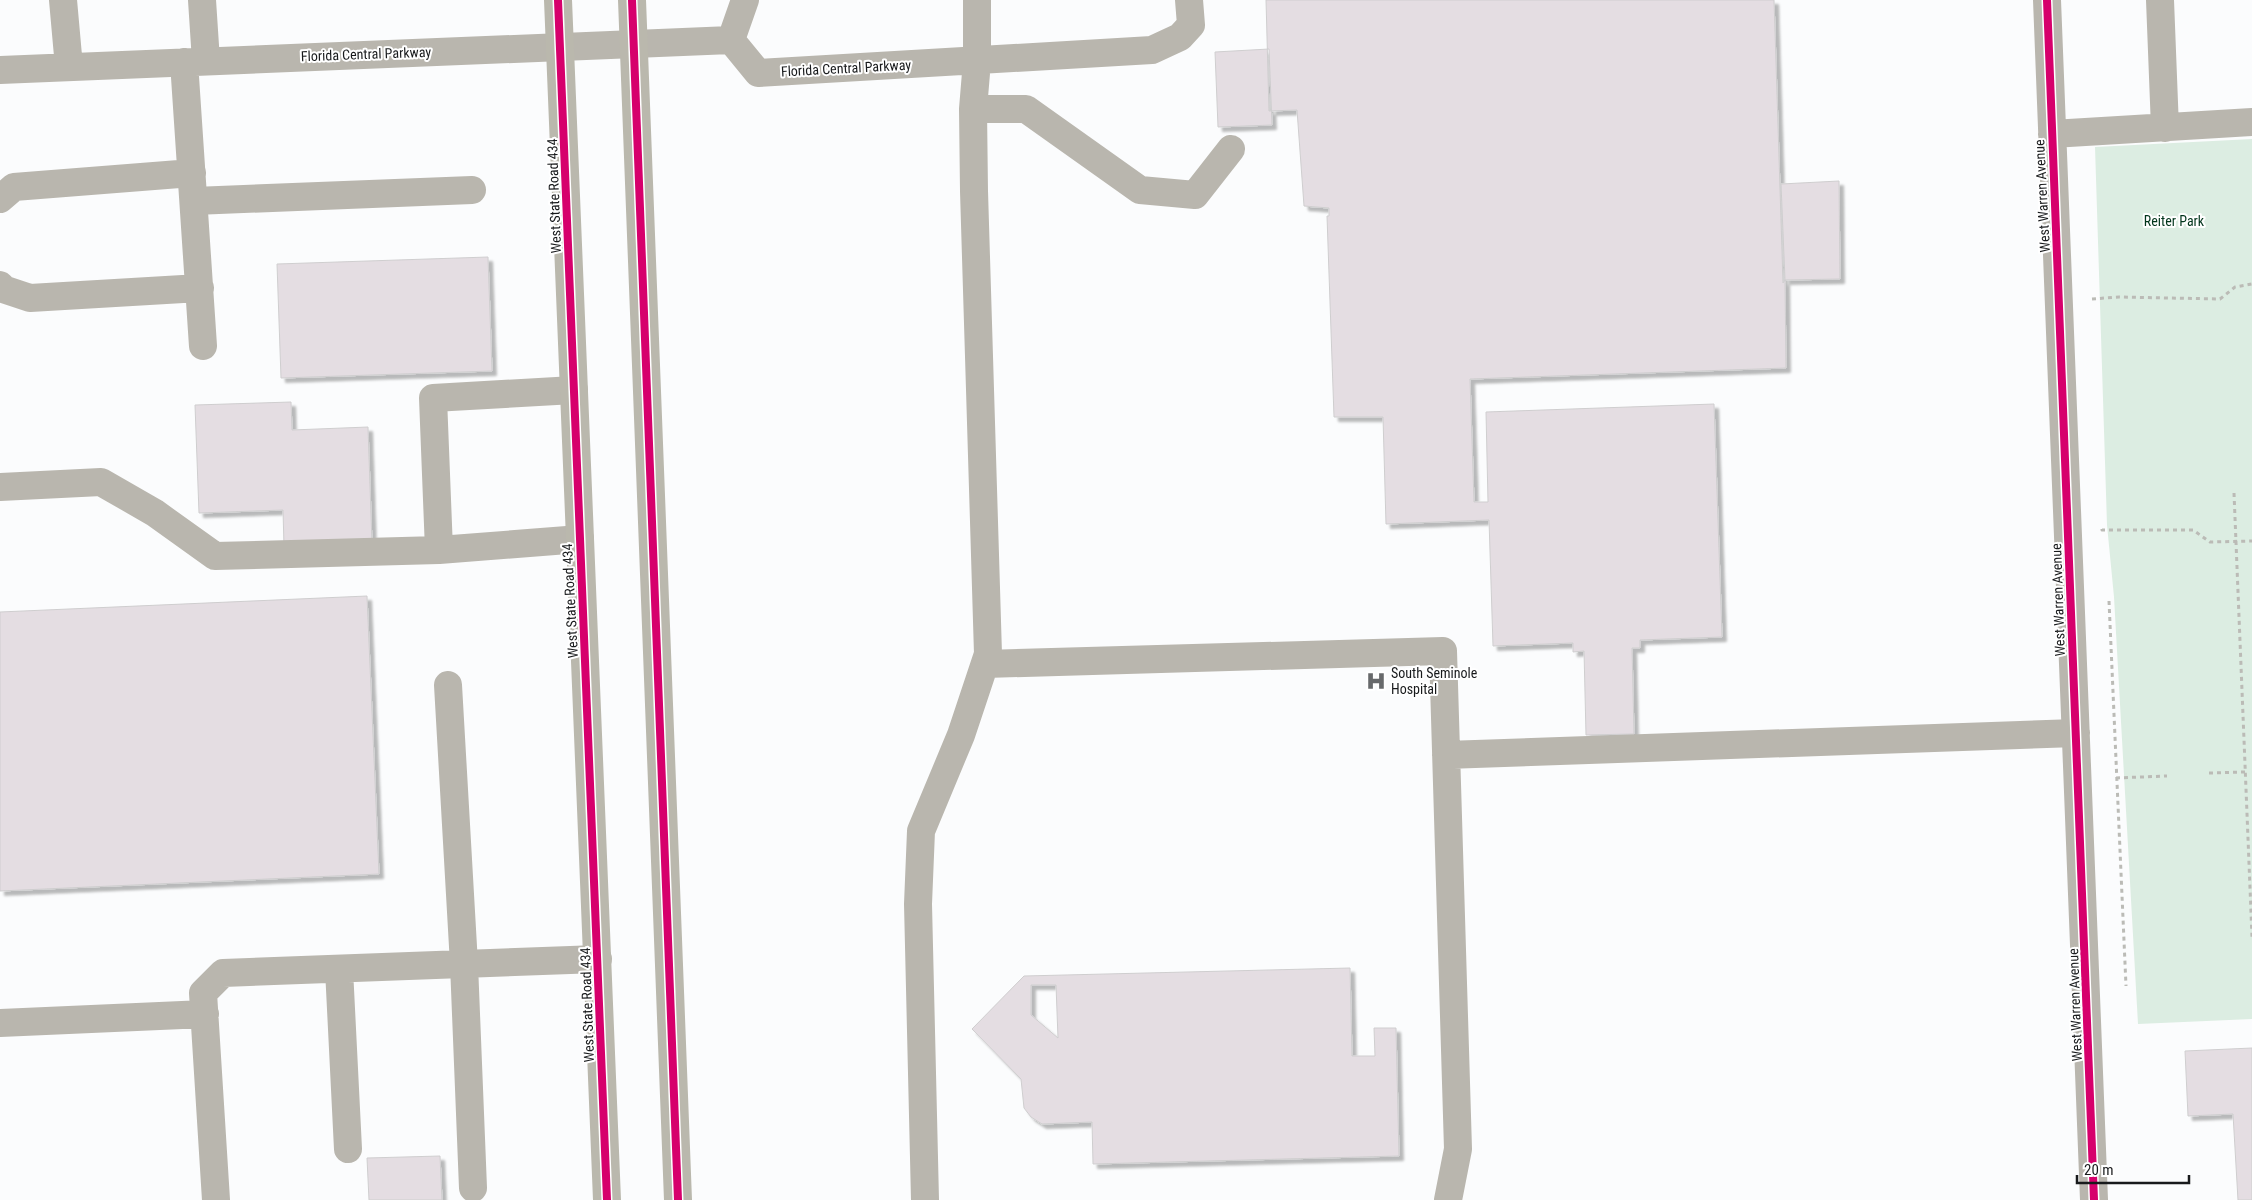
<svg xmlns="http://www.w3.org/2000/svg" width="2252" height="1200" font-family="'Roboto Condensed',sans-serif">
  <defs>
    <filter id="shadow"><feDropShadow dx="4.5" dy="4.5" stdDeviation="1" flood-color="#0004"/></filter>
  </defs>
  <rect width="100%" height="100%" fill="#fbfcfd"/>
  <path fill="#dcede2" d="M2252,139V1019L2138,1024L2114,597L2107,525L2095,147Z"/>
  <path fill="#e4dde2" stroke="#cfcecf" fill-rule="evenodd" filter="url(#shadow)" d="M1266,0H1774L1783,283L1785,280L1786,368L1470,379L1474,502H1488L1486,412L1714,404L1722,637L1640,640V648H1632L1634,734L1586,735L1584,651L1573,652V643L1493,646L1489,520L1386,524L1383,417H1334L1327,216H1329V208L1304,206L1297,110L1269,111Z
    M1269,49L1272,125L1218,127L1215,52Z
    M1839,181L1840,279L1785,280L1781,184Z
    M488,257L492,371L281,378L277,264Z
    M291,402L292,430L368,427L372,544L284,547L283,510L199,513L195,405Z
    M367,596L379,874L0,891V612Z
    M1350,968L1352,1056H1375L1374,1028H1396L1399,1156L1093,1164L1092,1122L1042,1124L1031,1117L1024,1108L1021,1079L972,1029L1024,976ZM1031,985H1056L1058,1038L1031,1015Z
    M2252,1048V1200H2238L2233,1114L2188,1116L2185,1051Z
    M440,1156L442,1200H369L367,1158Z"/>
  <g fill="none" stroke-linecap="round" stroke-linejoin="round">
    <path stroke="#bbbbb6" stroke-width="3" stroke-dasharray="4 4" stroke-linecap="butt" d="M2092,299L2119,297L2220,299L2235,287L2252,284
      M2234,493L2252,937
      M2102,529V530H2193L2210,542L2252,541
      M2109,601L2126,986
      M2209,773L2245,772
      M2116,778L2167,776"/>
    <path stroke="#b9b6ae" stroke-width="28" d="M63,0L69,67
      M202,0L206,61
      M2047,0L2094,1200
      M2160,0L2165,128
      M731,40L758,73L1152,50L1180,37L1191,25L1189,0
      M731,40L745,0
      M184,62L203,346
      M0,70L731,40
      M973,109H1026L1140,190L1195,195L1231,149
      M2052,134L2252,122
      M0,199L14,187L192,173
      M194,201L472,190
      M0,285L3,289L30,298L200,288
      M574,390L433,398L439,550L580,539
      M0,487L101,482L155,513L215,556L439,550
      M985,664L1443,651L1458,1149L1448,1200
      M448,685L464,964L473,1188
      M1446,755L2076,733
      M339,969L348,1149
      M0,1023L205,1014
      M216,1200L203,993L223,973L598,959
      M925,1200L918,904L921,831L961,735L988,654L974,191L973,109L977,61V0"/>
    <path stroke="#bab8ad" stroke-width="28" d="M558,0L607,1200
      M632,0L678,1200"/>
    <defs>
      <path id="cycleway" d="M558,0L607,1200
        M632,0L678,1200
        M2047,0L2094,1200"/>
    </defs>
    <use href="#cycleway" stroke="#fff" stroke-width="11"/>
    <use href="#cycleway" stroke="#d6006c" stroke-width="8"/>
  </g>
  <defs>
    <symbol id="hospital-bare" viewBox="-9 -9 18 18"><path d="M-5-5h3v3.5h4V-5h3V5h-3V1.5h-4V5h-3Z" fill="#67696b" stroke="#fff" stroke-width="2.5" paint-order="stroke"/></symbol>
  </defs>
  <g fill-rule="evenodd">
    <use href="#hospital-bare" x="1362" y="667" width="28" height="28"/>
  </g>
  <g text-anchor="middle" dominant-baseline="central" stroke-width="4" stroke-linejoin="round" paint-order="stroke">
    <g font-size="14" fill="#181a1c" stroke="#fff">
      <text transform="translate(366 54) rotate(-2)">Florida Central Parkway</text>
      <text transform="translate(846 68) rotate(-3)">Florida Central Parkway</text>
      <text transform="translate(554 196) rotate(-92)">West State Road 434</text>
      <text transform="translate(2042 196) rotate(-93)">West Warren Avenue</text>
      <text transform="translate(2058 600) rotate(-92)">West Warren Avenue</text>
      <text transform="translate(570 601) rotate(-93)">West State Road 434</text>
      <text transform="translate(587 1005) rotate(-92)">West State Road 434</text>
      <text transform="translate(2075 1005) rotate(-92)">West Warren Avenue</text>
    </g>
    <g font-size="14" fill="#01351b" stroke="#fff">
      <text x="2174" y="221">Reiter Park</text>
    </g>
    <g font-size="14" fill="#181a1c" stroke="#fff" text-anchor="start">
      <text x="1391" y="673">South Seminole<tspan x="1391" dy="16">Hospital</tspan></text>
    </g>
  </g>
  <path d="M2077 1175v8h112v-8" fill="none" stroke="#181a1c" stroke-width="2.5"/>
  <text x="2084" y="1175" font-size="15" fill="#181a1c" stroke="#ffffff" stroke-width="4" paint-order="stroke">20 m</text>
</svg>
